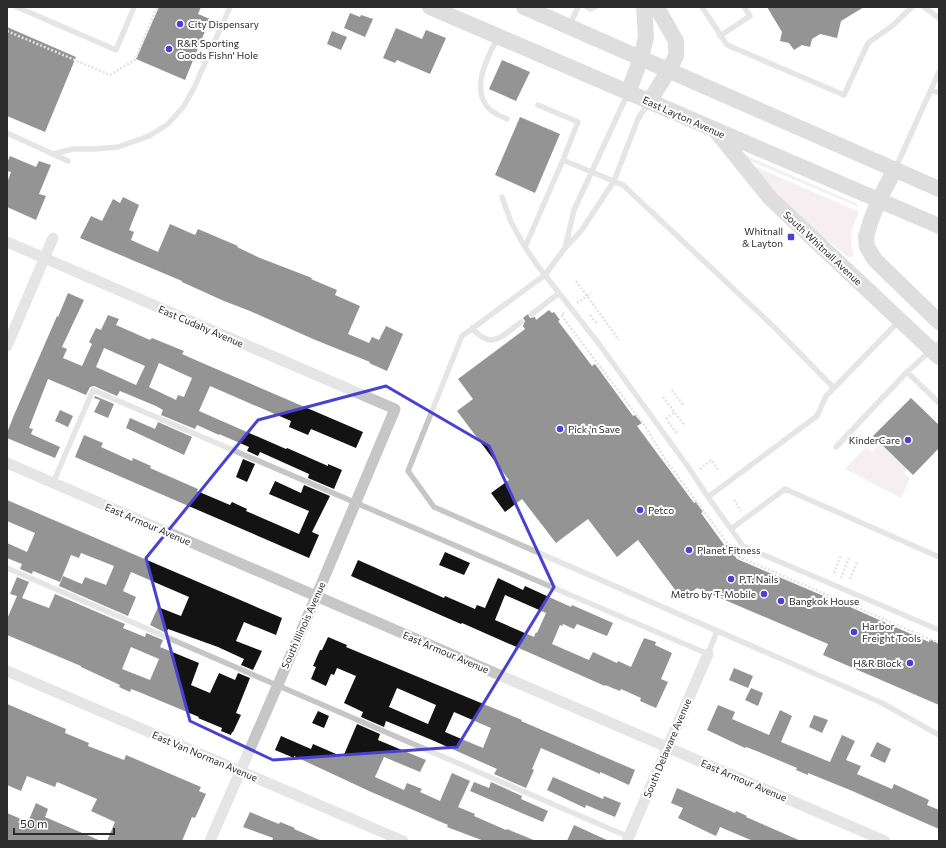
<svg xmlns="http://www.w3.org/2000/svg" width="946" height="848" font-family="Commissioner,sans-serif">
  <rect width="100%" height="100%" fill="#fff"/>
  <path fill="#e8dbe1" d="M747,156L856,203L858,207L748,160L746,158Z
    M752,165L859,212C852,228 848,237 854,255L850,258L796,216Z
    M880,443L907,469L904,473L910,478L901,498L845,469L866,447L872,452Z"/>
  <path fill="#131313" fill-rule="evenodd" d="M159,7H201L198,14L210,19L185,80L136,59Z
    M767,7H864L841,21L837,38L820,34L812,39L810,47L802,45L794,50L789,43L780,41L782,32Z
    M350,13L360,17L361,15L373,19L365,37L344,28Z
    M7,27L76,57L45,132L7,116Z
    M396,28L422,39L426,30L446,38L430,74L397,60L395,63L383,58Z
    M332,31L347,37L341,50L327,44Z
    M502,60L530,72L516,101L489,89Z
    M520,117L560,134L535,193L495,175Z
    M10,156L36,167L39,161L51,165L39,194L46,196L36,220L7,207V183L11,172L7,171V163Z
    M123,197L139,205L129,230L134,232L131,240L158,252L170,224L195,235L198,229L238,246L237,247L260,258L312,278L311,279L337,290L335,295L360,306L348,334L369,343L372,337L379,340L386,326L403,334L387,371L369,363L370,362L313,339L250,311L224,301L182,282V281L80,238L91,216L102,221L113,199L120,203Z
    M68,293L84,300L62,347L67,349L63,358L82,366L92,344L89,342L96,328L101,330L108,315L119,319L116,325L150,340L152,338L184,351L182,354L200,362L363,432L356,448L311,429L308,435L289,427L291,421L210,386L199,411L286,449L287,448L328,466V464L342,470L334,489L308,478L309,474L269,456L260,452L258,456L247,451L249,447L219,434V435L197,425L195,429L161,415L163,410L156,406L120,391L117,396L94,386L90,387L86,395L48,379L29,428L33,429L31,434L60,447L55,458L7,438V433L14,415L57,316L58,317ZM104,348L145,366L136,385L96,367ZM159,363L192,378L184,397L178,395L176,400L149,387Z
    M549,310L552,313L554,312L560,320L558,321L592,366L595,364L633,416L635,415L642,423L637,426L694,503L696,502L703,512L701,513L725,546L727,545L737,559L840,603V602L850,606V607L929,642L930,639L939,644V705L823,655L828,644L697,588L682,599L638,540L617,557L588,519L556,543L522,499L505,512L491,493L509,480L457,411L473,399L458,379L525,329L523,326L525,321L523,318L528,314L530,318L535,317L536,320Z
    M95,396L114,404L108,418L94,412L100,400L94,398Z
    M911,398L939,425V448L913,475L873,436Z
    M60,410L73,416L68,427L55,421Z
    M130,418L155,429L158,422L192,437L184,455L126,428Z
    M84,435L103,443L101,447L132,461L133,458L151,466L150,468L198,489L197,491L230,505L232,502L247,509L246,511L299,534L309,511L269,494L275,481L301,493L304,485L330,496L312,532L319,535L309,558L75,457Z
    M243,459L255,464L247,482L236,477Z
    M7,500L282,618L276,635L244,622L236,641L262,651L253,670L241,665L244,659L218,647L168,629L166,633L150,625L158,607L181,616L189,597L131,572L123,591L136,597L128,616L59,586L63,576L82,584L85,577L106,585L114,566L81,553L79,558L71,555L60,582L33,571L32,574L20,569L22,564L7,558V543L27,552L35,533L7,521Z
    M445,552L470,563L464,575L439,565Z
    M358,560L444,598L445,596L475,609L477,605L485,608L498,578L523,590L525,586L571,607L572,605L613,623L607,636L577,624L574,629L563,624L562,626L560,625L552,644L589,660L593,652L617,663L618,661L631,667L644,638L656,642L655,645L672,653L661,679L668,682L656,708L640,701L641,698L621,689L620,691L605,685V686L462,623L461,624L351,576ZM505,595L546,613L537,633L536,632L534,637L495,620Z
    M17,577L29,582L22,598L49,608L55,594L125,624L123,628L145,637L146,633L163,640L160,647L199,663L191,685L210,693L219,673L235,680L238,673L250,678L236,713L241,715L233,732H232L231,735L221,731L222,728L198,718L199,717L139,692L131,689L130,692L119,687L120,685L81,667V666L7,635V619L17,596L10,594ZM131,647L159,659L150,680L122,669Z
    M328,637L347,645L346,647L522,720L521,721L635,770L629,785L600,772V774L541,748L532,769L534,770L526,788L494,774L497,769L432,740L386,721L384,727L361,717L363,712L344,703L356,676L337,668L334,675L331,674L326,686L311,679L316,667L313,666L320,650H322ZM397,688L436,705L428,724L389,707ZM454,712L491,728L483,748L445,732Z
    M734,668L753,676L748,688L729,680Z
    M751,688L763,693L758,706L745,700Z
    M7,704L66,729L65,733L89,743L88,746L124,760L126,755L201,787L199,791L206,794L195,818L192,817L182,841H107L115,822L91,811L97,799L57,782L55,787L27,776L21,791L7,785Z
    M718,705L735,712L732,719L769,735L780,710L792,716L781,742L830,762L842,735L855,741L846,760L861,766L857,774L892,789L894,784L929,800L927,805L939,810V829L850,790L808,773V775L796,770L797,768L759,752L746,747L745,748L707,730Z
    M318,711L329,716L324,728L312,723Z
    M814,715L828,720L822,733L809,727Z
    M357,724L380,734L378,740L426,760L420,772L384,757L375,777L404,790L407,783L422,789L420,792L440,801L452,773L470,781L458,807L475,814L474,816L506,830L507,829L536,841H484L447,827L448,825L369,791L294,756V758L275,750L281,736L311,749L313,744L343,757Z
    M877,742L891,749L885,763L870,756Z
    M553,777L603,799L604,796L621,803L615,817L586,805L585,808L547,790Z
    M474,782L489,788L491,782L522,796L521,799L548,811L543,822L470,791Z
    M677,788L735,813L736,811L747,816L746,817L801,841H753L720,827L716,836L678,818L683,808L671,803Z
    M36,803L48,809L45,817L101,841H7V813L28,822Z
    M250,812L279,824L280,822L295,828L294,829L322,841H272L273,838L243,827Z
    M574,825L609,841H567Z"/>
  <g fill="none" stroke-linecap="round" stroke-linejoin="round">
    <path stroke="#c0c0c0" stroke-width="2.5" stroke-dasharray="2 2" stroke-linecap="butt" d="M7,31L110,75L135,60L157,7
      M576,281L619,340
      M577,303L591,293
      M564,313L561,315L645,426L665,459L737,556L939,643
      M590,315L597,324
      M672,390L684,406
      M663,397L685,426
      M666,419L675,412
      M668,422L677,433
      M700,469L711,460L719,471
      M734,500L741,511
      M834,573L841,555
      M841,578L849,558
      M850,579L857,562"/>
    <path stroke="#c6c6c6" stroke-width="5.5" d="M17,7L116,50L134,7
      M587,7L591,9L595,7
      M702,7L727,45L844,95L868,43L892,26L912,7
      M924,7L939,18
      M570,25L578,7
      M720,36L750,16L744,7
      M498,37C488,56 472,85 486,105C490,112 500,116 507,119
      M931,90L939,93
      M648,103L638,119L614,181L581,231L565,248L545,275L599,344L689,468L708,497L817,416L826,396L834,388
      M538,105L578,122L563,160
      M7,133L68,161
      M53,154L73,149H94L118,147L149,136L168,124L184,106L194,88L230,7
      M896,167L939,72
      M502,197L511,222L525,247
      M565,248L574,210L628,93
      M532,314L559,293
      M899,321L834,388L773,326L623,185L563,160L525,247L537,265L545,275L462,336L408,471L434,507L882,703L939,735
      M472,328C491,351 502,336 521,322
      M907,372L939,403
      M836,447L907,372L939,343
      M53,483L93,390L708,654L717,631
      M708,497L731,529
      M939,557L785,489L731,529L743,546L939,630
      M7,568L265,680L629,837"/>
    <path stroke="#c6c6c6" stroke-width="11" d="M7,242L395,409L316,597L210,841
      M7,346L53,238
      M7,463L885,841
      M7,671L403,841
      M627,841L708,654"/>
    <path stroke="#b6b6b6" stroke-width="16" d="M430,7L939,226
      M524,7L939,189
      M628,93L641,58L646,37L644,7
      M649,102L669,70L676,56V41L660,13L652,7
      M716,131L770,198L939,357
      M895,169L879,200L871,220L866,237L867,247L875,260L939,322"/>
  </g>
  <path d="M0 0H946V848H0ZM386,386L489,446L554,587L457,747L273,760L190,721L146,558L258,420Z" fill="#fff" fill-opacity=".55" fill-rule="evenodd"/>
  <path fill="none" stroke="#4a41d1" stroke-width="3" stroke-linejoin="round" d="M386,386L489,446L554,587L457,747L273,760L190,721L146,558L258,420Z"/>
  <g fill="#4a41d1" stroke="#fff" stroke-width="1.5">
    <circle cx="180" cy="24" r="4"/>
    <circle cx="169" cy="49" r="4"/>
    <rect x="787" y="233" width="8" height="8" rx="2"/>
    <circle cx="560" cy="429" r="4"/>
    <circle cx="908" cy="440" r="4"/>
    <circle cx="640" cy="510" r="4"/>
    <circle cx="689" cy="550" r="4"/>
    <circle cx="731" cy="579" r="4"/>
    <circle cx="764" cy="594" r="4"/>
    <circle cx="781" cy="601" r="4"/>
    <circle cx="854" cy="632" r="4"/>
    <circle cx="910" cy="663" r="4"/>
  </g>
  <g text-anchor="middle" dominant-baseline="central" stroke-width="4" stroke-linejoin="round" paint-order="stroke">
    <g font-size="10" fill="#2c2c2c" stroke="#fff" text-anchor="start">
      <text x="188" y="24">City Dispensary</text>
      <text x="177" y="43">R&amp;R Sporting<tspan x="177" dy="12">Goods Fishn' Hole</tspan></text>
      <text x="783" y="231" text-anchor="end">Whitnall<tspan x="783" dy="12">&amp; Layton</tspan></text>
      <text x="568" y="429">Pick 'n Save</text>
      <text x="900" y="440" text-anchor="end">KinderCare</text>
      <text x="648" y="510">Petco</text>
      <text x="697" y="550">Planet Fitness</text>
      <text x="739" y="579">P.T. Nails</text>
      <text x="756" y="594" text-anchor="end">Metro by T-Mobile</text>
      <text x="789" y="601">Bangkok House</text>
      <text x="862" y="626">Harbor<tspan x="862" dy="12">Freight Tools</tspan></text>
      <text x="902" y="663" text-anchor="end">H&amp;R Block</text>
    </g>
    <g font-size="10" fill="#2c2c2c" stroke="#fff">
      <text transform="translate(684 117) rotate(24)">East Layton Avenue</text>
      <text transform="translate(823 248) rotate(43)">South Whitnall Avenue</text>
      <text transform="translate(201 326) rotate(23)">East Cudahy Avenue</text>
      <text transform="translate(148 524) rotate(23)">East Armour Avenue</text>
      <text transform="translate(303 625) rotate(-66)">South Illinois Avenue</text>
      <text transform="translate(446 652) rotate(23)">East Armour Avenue</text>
      <text transform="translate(667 748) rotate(-67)">South Delaware Avenue</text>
      <text transform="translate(205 756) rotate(23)">East Van Norman Avenue</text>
      <text transform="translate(744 780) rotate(23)">East Armour Avenue</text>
    </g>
  </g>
  <rect width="946" height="848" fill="none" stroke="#2c2c2c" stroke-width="16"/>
  <path d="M14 828v6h100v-6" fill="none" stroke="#2c2c2c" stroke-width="2"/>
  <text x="20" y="828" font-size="12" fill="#2c2c2c" stroke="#ffffff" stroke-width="3" paint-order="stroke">50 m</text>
</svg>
